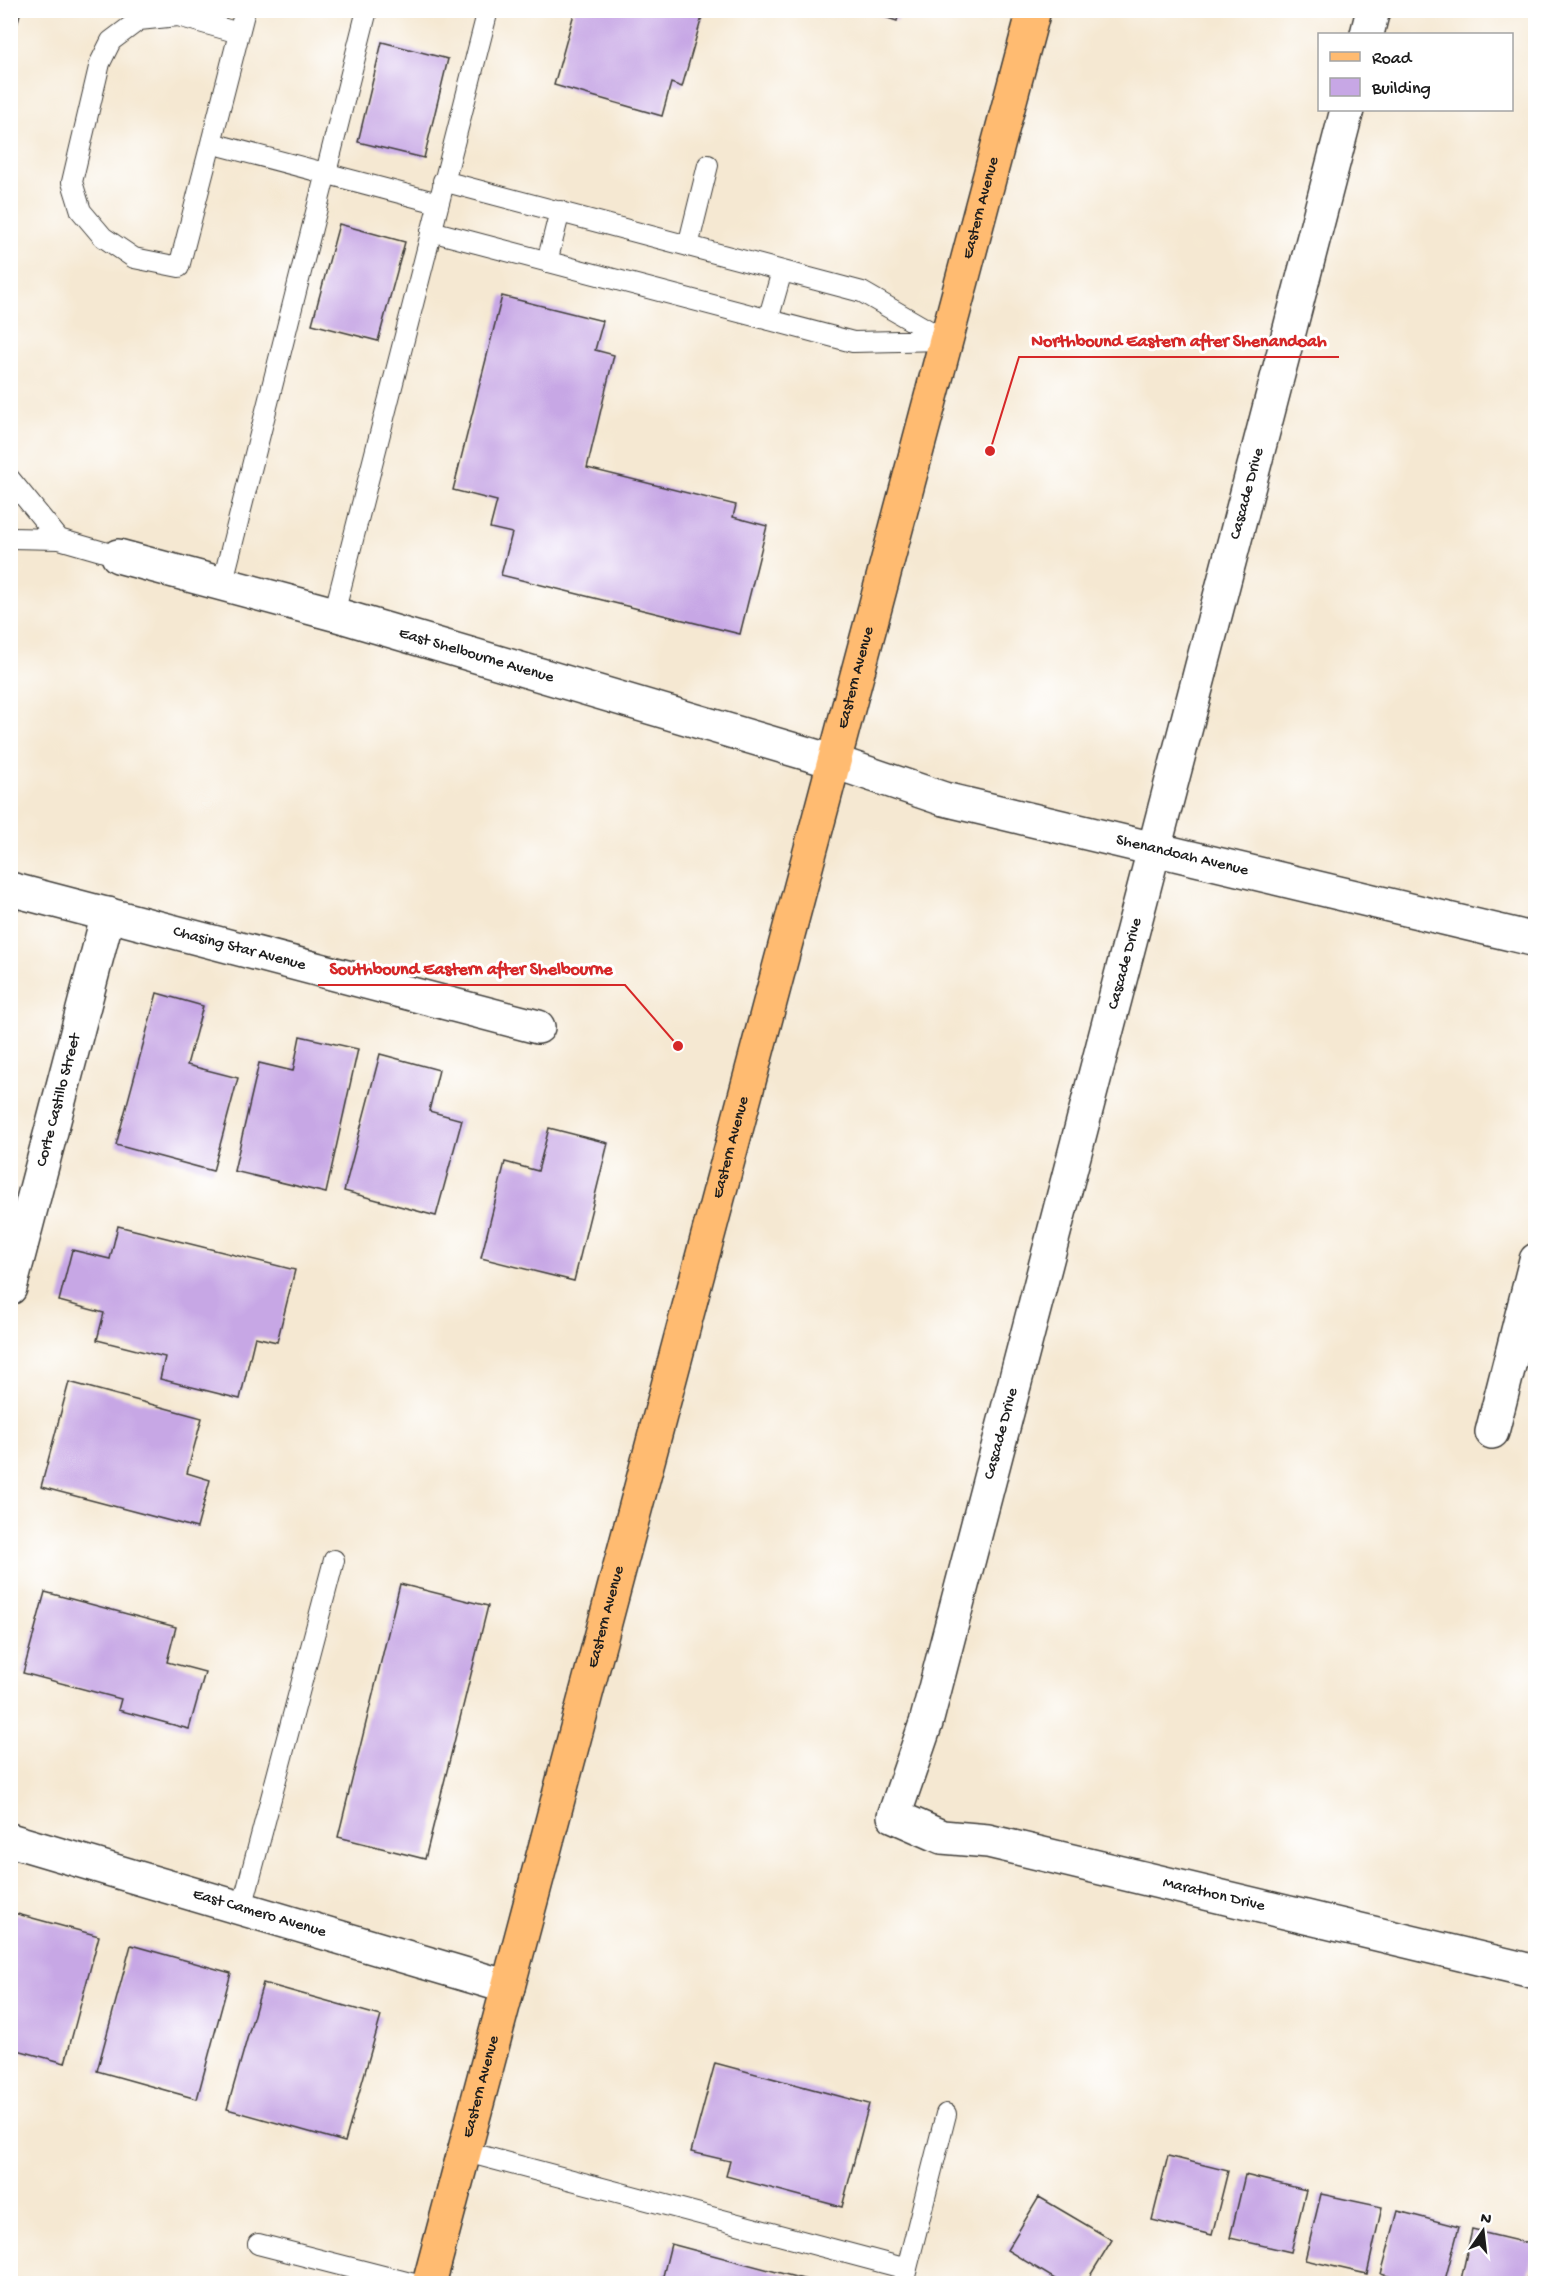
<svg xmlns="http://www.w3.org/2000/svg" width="1546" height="2294" font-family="'Gochi Hand',sans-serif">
  <rect width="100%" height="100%" fill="#fff"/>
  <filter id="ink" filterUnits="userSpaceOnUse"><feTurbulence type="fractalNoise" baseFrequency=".0167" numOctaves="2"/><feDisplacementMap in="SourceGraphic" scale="12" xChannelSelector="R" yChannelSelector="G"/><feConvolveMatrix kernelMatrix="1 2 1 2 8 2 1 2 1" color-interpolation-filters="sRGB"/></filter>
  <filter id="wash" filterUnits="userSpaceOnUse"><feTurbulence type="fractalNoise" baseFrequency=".008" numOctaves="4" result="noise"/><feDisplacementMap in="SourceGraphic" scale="24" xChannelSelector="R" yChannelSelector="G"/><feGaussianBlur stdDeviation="1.35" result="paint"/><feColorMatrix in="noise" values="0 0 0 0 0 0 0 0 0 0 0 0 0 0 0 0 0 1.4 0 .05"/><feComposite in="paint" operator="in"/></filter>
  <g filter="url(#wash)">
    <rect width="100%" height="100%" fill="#f5e8d2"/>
    <g id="blocks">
      <path fill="#c7a7e5" d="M10,10H21L11,48L10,47Z
        M575,10H704L682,87L671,83L662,116L554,85Z
        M863,10H900L897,21Z
        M382,42L448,59L424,158L358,142Z
        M339,224L405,242L378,341L312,324Z
        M502,296L603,321L595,350L614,355L587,468L736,505L733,517L767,526L740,634L501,575L512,533L490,528L497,501L453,490Z
        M157,993L203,1006L187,1065L238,1078L213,1171L116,1145Z
        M300,1036L358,1049L326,1193L234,1171L259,1063L293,1071Z
        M380,1054L439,1070L429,1111L462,1120L436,1216L344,1191Z
        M549,1128L608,1143L574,1281L481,1258L505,1162L538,1171Z
        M118,1226L295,1270L277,1342L255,1337L240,1399L160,1379L165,1357L97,1340L104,1313L59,1301L72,1250L110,1259Z
        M69,1382L202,1418L187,1473L210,1480L197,1528L41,1487Z
        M400,1584L488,1606L425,1859L338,1837Z
        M45,1592L176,1627L167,1662L205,1672L189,1729L118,1710L121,1699L23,1673Z
        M10,1912L99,1936L65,2063L10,2048Z
        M131,1945L231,1973L197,2099L97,2071Z
        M263,1983L381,2016L345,2142L227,2109Z
        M715,2063L869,2104L842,2207L726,2176L730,2161L691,2152Z
        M1168,2156L1228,2171L1212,2235L1152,2220Z
        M1245,2175L1306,2190L1291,2252L1230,2238Z
        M1321,2194L1382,2207L1367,2274L1305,2260Z
        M1039,2197L1112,2240L1085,2284H1063L1007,2250Z
        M1398,2211L1459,2227L1444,2284H1415L1381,2274Z
        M1472,2230L1535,2245L1526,2284H1460Z
        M671,2244L818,2283L817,2284H661Z"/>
    </g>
  </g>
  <g filter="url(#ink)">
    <use href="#blocks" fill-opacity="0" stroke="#3d3b37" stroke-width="1.5"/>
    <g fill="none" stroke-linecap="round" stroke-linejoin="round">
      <defs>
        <path id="lane" d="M245,10L211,143L438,203
          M211,143L179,267L134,258L103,237L81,211L72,182L100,63L111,41L139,20L178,16L239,33
          M443,181L862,292L945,340
          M431,231L853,342L945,340
          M688,246L708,165
          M547,262L560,211
          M768,320L782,271
          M10,479L59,539
          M10,538L59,539L118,556
          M222,585L367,10
          M334,614L488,10
          M242,1908L334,1560
          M463,2151L907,2269
          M258,2244L414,2284
          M903,2284L946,2114"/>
        <g id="street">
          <path d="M1367,34L1373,10"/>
          <path id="s1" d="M1347,110L926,1723L894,1816L942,1837L988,1841L1536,1972"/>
          <path id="s2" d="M118,556L334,614L832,761L944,799L1536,940"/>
          <path id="s3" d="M10,889L538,1027"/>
          <path id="s4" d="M10,1288L108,914"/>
          <path d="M1492,1432L1536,1260"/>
          <path id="s5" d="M10,1840L508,1987"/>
        </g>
        <g id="primary">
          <path id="s6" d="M429,2284L1034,10"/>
        </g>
      </defs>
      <use href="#lane" stroke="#3d3b37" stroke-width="22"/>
      <use href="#street" stroke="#3d3b37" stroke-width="36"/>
      <use href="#primary" stroke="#3d3b37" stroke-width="36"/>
      <use href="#lane" stroke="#fff" stroke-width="20"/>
      <use href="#street" stroke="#fff" stroke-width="33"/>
      <use href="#primary" stroke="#ffbb71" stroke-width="33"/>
    </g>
  </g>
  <g text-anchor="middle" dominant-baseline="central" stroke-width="6" stroke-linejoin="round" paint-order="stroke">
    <g font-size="16" fill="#1c1c1c" stroke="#fff">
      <text stroke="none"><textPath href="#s6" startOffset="2148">Eastern Avenue</textPath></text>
      <text transform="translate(1248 494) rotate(-75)">Cascade Drive</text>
      <text stroke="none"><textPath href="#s2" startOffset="372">East Shelbourne Avenue</textPath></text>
      <text stroke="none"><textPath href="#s6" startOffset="1662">Eastern Avenue</textPath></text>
      <text stroke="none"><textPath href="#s2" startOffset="1106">Shenandoah Avenue</textPath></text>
      <text stroke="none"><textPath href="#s3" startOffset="237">Chasing Star Avenue</textPath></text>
      <text transform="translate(1126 964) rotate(-75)">Cascade Drive</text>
      <text stroke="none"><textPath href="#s4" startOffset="194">Corte Castillo Street</textPath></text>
      <text stroke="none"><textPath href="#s6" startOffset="1176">Eastern Avenue</textPath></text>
      <text transform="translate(1002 1434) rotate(-75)">Cascade Drive</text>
      <text stroke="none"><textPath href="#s6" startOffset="690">Eastern Avenue</textPath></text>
      <text stroke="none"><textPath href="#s1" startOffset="2096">Marathon Drive</textPath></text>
      <text stroke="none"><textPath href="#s5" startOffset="260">East Camero Avenue</textPath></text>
      <text stroke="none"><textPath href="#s6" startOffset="204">Eastern Avenue</textPath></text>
    </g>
  </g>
  <path fill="none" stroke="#d62828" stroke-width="2" d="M990 451L1019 357H1339M678 1046L625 985H318"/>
  <g fill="#d62828" stroke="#fff" stroke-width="2">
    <circle cx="990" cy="451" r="6"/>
    <circle cx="678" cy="1046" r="6"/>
  </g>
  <g font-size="18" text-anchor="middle" font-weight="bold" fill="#d62828" stroke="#fff" stroke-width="6" stroke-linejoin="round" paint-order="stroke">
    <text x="1179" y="346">Northbound Eastern after Shenandoah</text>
    <text x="471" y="974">Southbound Eastern after Shelbourne</text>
  </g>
  <rect width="1546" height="2294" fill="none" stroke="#fff" stroke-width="36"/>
  <rect x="1318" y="33" width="195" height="78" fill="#ffffff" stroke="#a4a4a4" stroke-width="1.5"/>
  <rect x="1330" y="52" width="30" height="9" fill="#ffbb71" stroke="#a4a4a4" stroke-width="1.5"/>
  <text x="1372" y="63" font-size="18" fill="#1c1c1c">Road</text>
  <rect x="1330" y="78" width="30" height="18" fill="#c7a7e5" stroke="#a4a4a4" stroke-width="1.5"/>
  <text x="1372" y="93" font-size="18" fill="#1c1c1c">Building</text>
  <g transform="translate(1483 2231) rotate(14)" stroke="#ffffff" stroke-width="4.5" paint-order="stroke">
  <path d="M0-4.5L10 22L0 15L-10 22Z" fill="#1c1c1c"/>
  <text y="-9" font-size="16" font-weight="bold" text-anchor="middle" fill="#1c1c1c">N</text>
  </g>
</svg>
